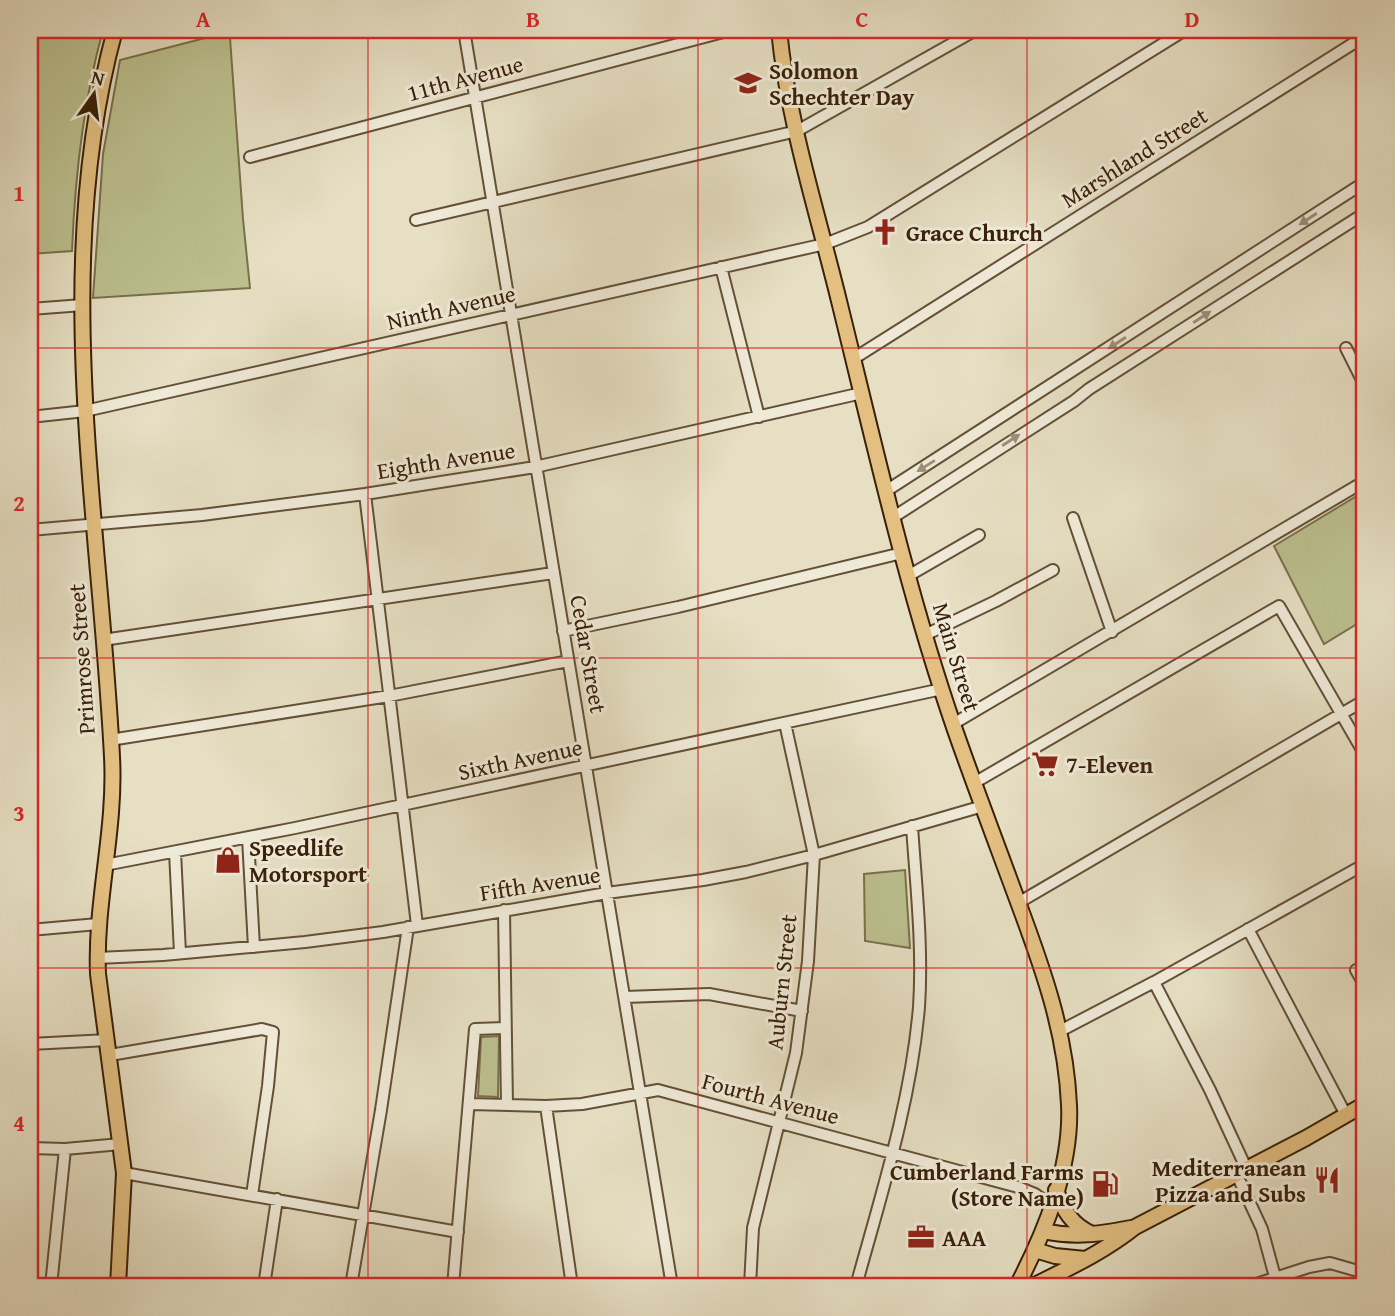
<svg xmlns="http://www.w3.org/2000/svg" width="1395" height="1316" font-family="'Gentium Book Plus',serif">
  <rect width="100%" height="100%" fill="#e6dfc3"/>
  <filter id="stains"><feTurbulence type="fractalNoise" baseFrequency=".00286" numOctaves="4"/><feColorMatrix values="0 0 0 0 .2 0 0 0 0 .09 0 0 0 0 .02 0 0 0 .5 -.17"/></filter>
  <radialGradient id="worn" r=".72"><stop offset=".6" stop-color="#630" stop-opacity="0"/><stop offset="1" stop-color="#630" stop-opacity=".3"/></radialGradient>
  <path fill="#bcc08f" stroke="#7a704c" stroke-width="2" d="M30,30H103C83,102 75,176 72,251L30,254Z
    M205,38H230L243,219L250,288L93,298L103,154L120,60Z
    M1365,491V619L1324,644L1274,546Z
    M905,870L910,948L865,941L864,874Z
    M499,1036L498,1097L478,1096L481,1037Z"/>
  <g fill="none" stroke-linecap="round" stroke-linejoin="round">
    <defs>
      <path id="minor" d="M464,30L672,1286
        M250,157L731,30
        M416,220L797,131L976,30
        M721,267L759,417
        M30,309L83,305
        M1346,348L1365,386
        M853,359L1365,36
        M30,417L85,411L825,244L868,227L1185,30
        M886,491L1365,182
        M365,494L417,925
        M892,518L1074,401L1089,389L1365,213
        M1073,518L1112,632
        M30,530L202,515L365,494L535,467L862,393
        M908,576L979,535
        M563,631L678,607L902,553
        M925,635L996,601L1053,570
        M103,640L553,573
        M953,724L1365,481
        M110,740L389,696L568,661
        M974,783L1279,606L1365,755
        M248,838L254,947
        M175,852L180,953
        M105,865L295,828L942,689
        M1018,903L1365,700
        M504,910L507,1105
        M1248,929L1346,1115
        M30,930L98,924
        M97,958L163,955L305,942L383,932L607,893L703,880L746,872L814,855L983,806
        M1356,970L1365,986
        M1154,982L1210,1090L1247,1170
        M625,997L709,994L802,1011
        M1060,1031L1154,982L1365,864
        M30,1044L108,1040
        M110,1055L262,1029L273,1032L268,1086L252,1195
        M469,1104L546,1106L582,1104L658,1090L1018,1187L1035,1194L1052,1206
        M546,1106L572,1286
        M30,1148L65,1149L121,1144
        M124,1173L458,1232
        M1237,1175L1262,1229L1275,1277
        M51,1286L65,1149
        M264,1286L277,1199
        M351,1286L381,1110L408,927
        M453,1286L475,1029L505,1028
        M750,1286L753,1228L796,1053L808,961L814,855L785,723
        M856,1286C881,1195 911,1102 919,1007C923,947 916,886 912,826
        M1250,1286L1309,1267L1330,1263L1365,1273"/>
      <path id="major" d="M115,30C50,268 100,516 112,757C116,830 95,901 98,974L124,1173L118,1286
        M779,30C788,123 818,214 840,305C875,447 907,591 955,730C975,787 997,845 1018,902C1043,969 1066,1033 1069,1105C1072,1167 1045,1232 1017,1286
        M1056,1190C1064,1211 1071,1224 1092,1234
        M1043,1231C1076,1238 1099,1234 1131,1228
        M1035,1250L1055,1256L1085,1259
        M1028,1286L1037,1284C1071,1267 1105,1251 1135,1227L1306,1138L1365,1104"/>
    </defs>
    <use href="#minor" stroke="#645037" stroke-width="14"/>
    <use href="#major" stroke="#392008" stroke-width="18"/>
    <use href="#minor" stroke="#efead8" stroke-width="10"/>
    <use href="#major" stroke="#e3c082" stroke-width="14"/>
  </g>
  <defs><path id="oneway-solid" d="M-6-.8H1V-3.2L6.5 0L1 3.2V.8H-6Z" transform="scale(1.75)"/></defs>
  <g fill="#9d8f7a">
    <use href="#oneway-solid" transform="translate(1308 219) rotate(147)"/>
    <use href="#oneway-solid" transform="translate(1202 317) rotate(-33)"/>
    <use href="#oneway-solid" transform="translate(1117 343) rotate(147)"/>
    <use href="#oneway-solid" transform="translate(1011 440) rotate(-33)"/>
    <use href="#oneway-solid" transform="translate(926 466) rotate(148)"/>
  </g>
  <path fill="none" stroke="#d62828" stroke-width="2" stroke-opacity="0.55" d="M368,30V1286M698,30V1286M1027,30V1286M30,348H1365M30,658H1365M30,968H1365"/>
  <defs>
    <symbol id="school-bare" viewBox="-9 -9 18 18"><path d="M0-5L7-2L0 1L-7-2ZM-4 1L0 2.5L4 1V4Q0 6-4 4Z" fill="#8f2418" stroke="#efead8" stroke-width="2.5" paint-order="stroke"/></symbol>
    <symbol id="church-bare" viewBox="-9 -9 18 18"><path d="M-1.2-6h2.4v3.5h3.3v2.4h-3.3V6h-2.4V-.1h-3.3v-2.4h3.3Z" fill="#8f2418" stroke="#efead8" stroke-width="2.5" paint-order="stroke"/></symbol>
    <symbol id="supermarket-bare" viewBox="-9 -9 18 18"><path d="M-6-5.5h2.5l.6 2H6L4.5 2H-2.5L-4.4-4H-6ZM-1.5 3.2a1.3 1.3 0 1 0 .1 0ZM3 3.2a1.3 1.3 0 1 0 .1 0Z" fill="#8f2418" stroke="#efead8" stroke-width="2.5" paint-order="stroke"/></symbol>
    <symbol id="shop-bare" viewBox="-9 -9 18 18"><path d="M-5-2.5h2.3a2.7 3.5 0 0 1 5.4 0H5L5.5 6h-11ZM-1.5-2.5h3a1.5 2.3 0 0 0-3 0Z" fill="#8f2418" stroke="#efead8" stroke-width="2.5" paint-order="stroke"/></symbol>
    <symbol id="restaurant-bare" viewBox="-9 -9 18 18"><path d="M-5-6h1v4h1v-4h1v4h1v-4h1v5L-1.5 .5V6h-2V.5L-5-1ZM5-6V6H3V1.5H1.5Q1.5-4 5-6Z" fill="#8f2418" stroke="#efead8" stroke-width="2.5" paint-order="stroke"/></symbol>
    <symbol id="fuel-bare" viewBox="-9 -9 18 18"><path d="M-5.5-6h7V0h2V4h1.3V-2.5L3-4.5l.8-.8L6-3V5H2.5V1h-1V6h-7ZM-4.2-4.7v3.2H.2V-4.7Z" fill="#8f2418" stroke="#efead8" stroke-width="2.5" paint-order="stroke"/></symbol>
    <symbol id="office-bare" viewBox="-9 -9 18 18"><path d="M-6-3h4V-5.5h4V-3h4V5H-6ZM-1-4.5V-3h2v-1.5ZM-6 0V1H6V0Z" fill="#8f2418" stroke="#efead8" stroke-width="2.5" paint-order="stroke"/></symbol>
  </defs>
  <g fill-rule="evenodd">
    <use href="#school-bare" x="729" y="64" width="38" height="38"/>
    <use href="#church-bare" x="866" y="213" width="38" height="38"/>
    <use href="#supermarket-bare" x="1026" y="745" width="38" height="38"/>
    <use href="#shop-bare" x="209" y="841" width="38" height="38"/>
    <use href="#restaurant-bare" x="1308" y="1161" width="38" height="38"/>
    <use href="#fuel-bare" x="1086" y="1165" width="38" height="38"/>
    <use href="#office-bare" x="902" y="1218" width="38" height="38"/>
  </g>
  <g text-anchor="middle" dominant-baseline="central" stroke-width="6" stroke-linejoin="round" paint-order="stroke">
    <g font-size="23" font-weight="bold" fill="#392008" stroke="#efead8" text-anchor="start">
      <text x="769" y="70">Solomon<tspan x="769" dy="26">Schechter Day</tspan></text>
      <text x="906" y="232">Grace Church</text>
      <text x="1066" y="764">7-Eleven</text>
      <text x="249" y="847">Speedlife<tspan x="249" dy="26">Motorsport</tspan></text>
      <text x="1306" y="1167" text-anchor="end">Mediterranean<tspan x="1306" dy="26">Pizza and Subs</tspan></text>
      <text x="1084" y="1171" text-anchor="end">Cumberland Farms<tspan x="1084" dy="26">(Store Name)</tspan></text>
      <text x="942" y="1237">AAA</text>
    </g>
    <g font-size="23" fill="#392008" stroke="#efead8">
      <text transform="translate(465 78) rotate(-15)">11th Avenue</text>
      <text transform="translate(1134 157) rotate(-32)">Marshland Street</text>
      <text transform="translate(451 307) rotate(-13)">Ninth Avenue</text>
      <text transform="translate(446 460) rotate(-9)">Eighth Avenue</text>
      <text transform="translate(589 654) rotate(80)">Cedar Street</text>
      <text transform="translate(957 657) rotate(73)">Main Street</text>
      <text transform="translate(81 659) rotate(-94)">Primrose Street</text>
      <text transform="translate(520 759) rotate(-12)">Sixth Avenue</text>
      <text transform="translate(540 883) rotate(-9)">Fifth Avenue</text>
      <text transform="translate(781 982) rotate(-84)">Auburn Street</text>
      <text transform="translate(771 1098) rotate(15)">Fourth Avenue</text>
    </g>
  </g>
  <rect width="1395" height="1316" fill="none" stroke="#e6dfc3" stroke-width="77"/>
  <g transform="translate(94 94) rotate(14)" stroke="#efead8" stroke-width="5" paint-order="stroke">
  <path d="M0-5L12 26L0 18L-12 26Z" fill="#392008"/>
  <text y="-10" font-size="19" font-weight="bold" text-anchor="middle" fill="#392008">N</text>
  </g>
  <rect x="38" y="38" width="1318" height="1240" fill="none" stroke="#d62828" stroke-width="2.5"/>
  <g font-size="23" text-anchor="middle" font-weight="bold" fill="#d62828">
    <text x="203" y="27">A</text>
    <text x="533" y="27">B</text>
    <text x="862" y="27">C</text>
    <text x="1192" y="27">D</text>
    <text x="19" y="201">1</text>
    <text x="19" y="511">2</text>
    <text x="19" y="821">3</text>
    <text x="19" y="1131">4</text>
  </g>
  <rect width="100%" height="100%" filter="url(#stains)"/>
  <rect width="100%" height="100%" fill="url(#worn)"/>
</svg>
